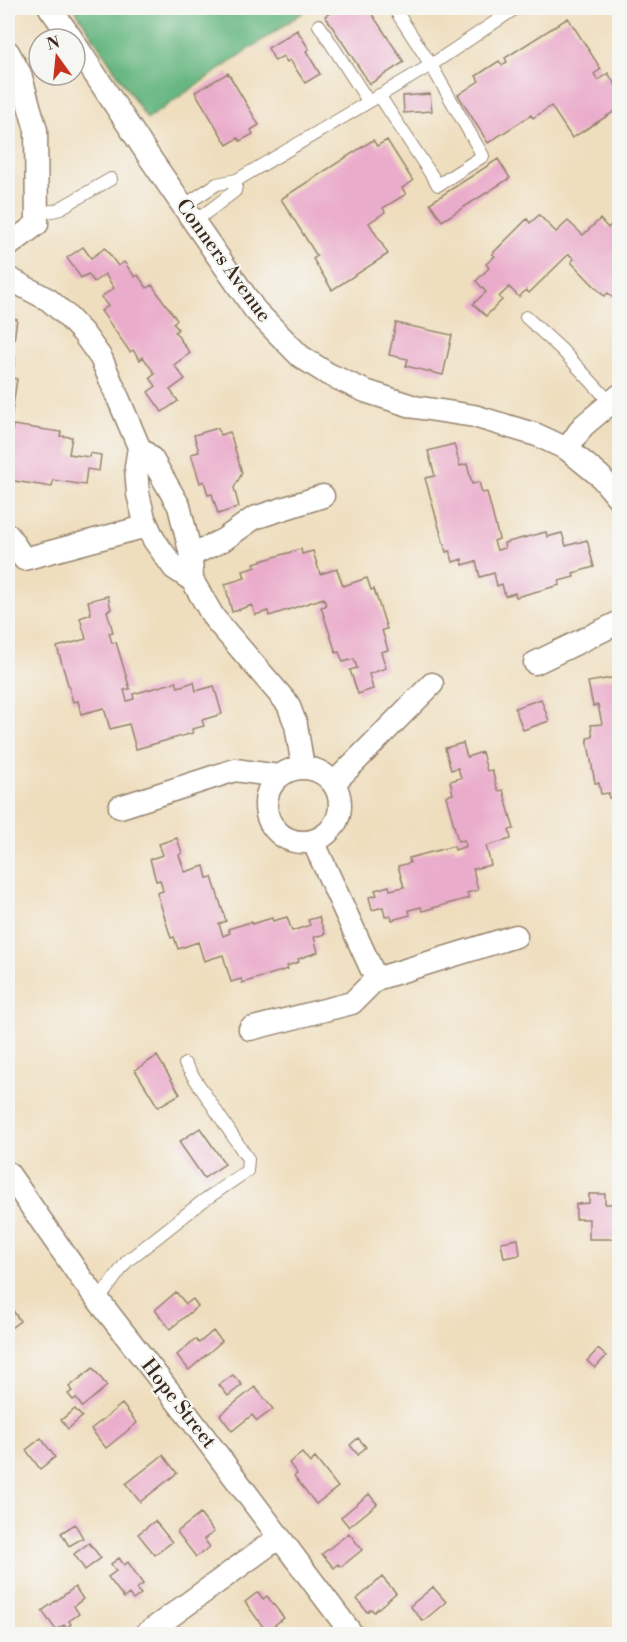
<svg xmlns="http://www.w3.org/2000/svg" width="627" height="1642" font-family="'Libre Bodoni',serif">
  <rect width="100%" height="100%" fill="#f6f6f2"/>
  <filter id="ink" filterUnits="userSpaceOnUse"><feTurbulence type="fractalNoise" baseFrequency=".0167" numOctaves="2"/><feDisplacementMap in="SourceGraphic" scale="12" xChannelSelector="R" yChannelSelector="G"/><feConvolveMatrix kernelMatrix="1 2 1 2 8 2 1 2 1" color-interpolation-filters="sRGB"/></filter>
  <filter id="wash" filterUnits="userSpaceOnUse"><feTurbulence type="fractalNoise" baseFrequency=".008" numOctaves="4" result="noise"/><feDisplacementMap in="SourceGraphic" scale="24" xChannelSelector="R" yChannelSelector="G"/><feGaussianBlur stdDeviation="1.35" result="paint"/><feColorMatrix in="noise" values="0 0 0 0 0 0 0 0 0 0 0 0 0 0 0 0 0 1.4 0 .05"/><feComposite in="paint" operator="in"/></filter>
  <g filter="url(#wash)">
    <rect width="100%" height="100%" fill="#efdebe"/>
    <path fill="#68b782" stroke="#527050" stroke-width="1.5" d="M74,8H309L147,119Z"/>
    <g id="blocks">
      <path fill="#eaaccb" d="M338,8H368L404,62L370,84L325,16Z
        M568,18L601,69L594,74L598,80L608,73L620,92V108L572,138L551,106L533,118L531,115L488,143L458,95L479,81L476,76L499,61L502,65L507,62L505,58Z
        M297,30L309,49L306,51L320,74L305,83L290,60L287,62L283,56L275,61L268,48Z
        M228,73L259,125L251,130L253,134L240,141L238,138L227,145L195,92Z
        M430,94L432,111L404,113L403,96Z
        M373,140L377,146L387,140L413,181L402,188L406,194L383,208L385,212L369,223L388,254L332,290L313,259L317,256L281,199Z
        M498,159L510,178L442,221L430,203Z
        M539,215L556,232L568,221L583,235L600,219L608,228L611,225L620,233V300L617,302L608,293L604,296L571,262L574,259L569,254L529,293L526,290L519,297L509,287L499,297L502,300L486,316L473,304L486,292L476,281L489,268L486,264L495,256L492,254L527,219L530,223Z
        M83,247L91,258L105,248L118,266L124,262L135,277L138,275L147,288L152,285L177,320L173,323L178,329L175,332L190,353L174,365L185,379L170,390L178,401L162,412L148,392L156,386L150,378L155,374L143,357L140,360L133,350L130,352L101,311L108,306L101,297L114,288L105,274L94,282L88,274L81,278L67,258Z
        M8,318L17,319L14,340L8,339Z
        M396,323L452,335L443,375L406,366L408,359L389,355Z
        M8,356L15,357L12,378L17,379L11,419L8,418Z
        M13,425L61,432L60,436L72,437L69,454L89,457L90,453L101,455L99,471L87,469L85,485L53,480L52,487L8,480V430L12,431Z
        M218,428L220,435L230,432L242,473L234,488L239,507L218,514L212,494L208,495L204,481L200,483L191,454L199,452L194,435Z
        M454,444L460,466L467,464L472,484L479,482L482,493L487,492L499,539L494,541L497,550L505,548L504,543L546,532L547,537L562,533L566,546L587,540L594,567L573,573L574,577L559,581L560,585L516,597L515,593L505,596L502,584L497,586L494,573L480,577L476,561L463,565L462,559L453,562L450,551L446,552L425,478L435,476L428,451Z
        M301,549L302,554L313,551L320,574L337,569L343,586L367,578L371,590L374,589L387,629L382,630L388,650L381,652L386,668L369,674L373,689L358,694L350,670L357,668L354,659L343,662L339,652L336,653L321,607L326,606L324,598L269,616L268,611L255,615L252,605L232,612L225,584L245,578L243,571L256,567L254,563Z
        M108,596L111,609L107,611L113,632L109,633L112,643L116,642L130,689L124,690L127,701L134,699L133,694L176,682L178,687L194,682L196,691L214,686L222,714L202,720L204,726L192,729L193,733L136,749L129,724L110,729L104,708L81,714L78,701L73,702L57,647L86,639L80,618L91,614L88,601Z
        M618,677L620,796L609,798V793L601,794L599,783H595L587,738L593,737L591,725L602,724L598,705L593,706L588,682Z
        M541,699L549,721L523,730L515,708Z
        M463,743L467,757L482,752L487,771L492,770L498,791L503,790L514,829L509,830L511,839L486,846L491,865L473,869L478,890L467,893L469,898L422,911L421,907L409,910L410,915L392,920L391,916L385,917L383,907L372,910L369,897L377,895L375,890L389,886L390,890L404,887L398,866L410,863L409,858L454,846L455,850L466,846L464,840L458,841L446,796L453,794L450,781L461,778L458,768L451,770L445,748Z
        M177,838L182,853L179,855L185,872L204,866L207,878L212,877L226,921L219,924L223,936L230,933L228,929L251,922L252,924L272,918L273,921L287,917L292,931L310,925L308,920L319,917L325,934L314,937L318,952L298,959L299,962L287,966L288,969L242,983L241,979L231,982L223,955L204,961L198,942L178,949L174,937L171,938L157,893L163,891L160,880L156,881L150,859L163,855L159,844Z
        M157,1056L180,1094L158,1107L135,1070Z
        M200,1128L225,1164L204,1178L179,1142Z
        M589,1194H605V1204H614L615,1239H589V1219H576V1204L589,1203Z
        M518,1239L520,1255L504,1258L501,1242Z
        M176,1292L186,1304L193,1299L198,1306L170,1329L155,1310Z
        M8,1303L20,1321L8,1330Z
        M213,1331L222,1341L189,1370L177,1355L195,1339L199,1343Z
        M598,1349L606,1356L595,1368L587,1361Z
        M93,1368L107,1386L82,1407L76,1398L73,1400L68,1394L72,1391L69,1387Z
        M233,1375L242,1385L228,1396L219,1385Z
        M255,1387L273,1409L257,1421L252,1415L232,1431L220,1415Z
        M122,1404L137,1423L106,1448L91,1429Z
        M75,1409L82,1417L68,1429L61,1420Z
        M41,1438L55,1457L40,1469L26,1450Z
        M358,1438L366,1447L358,1455L350,1445Z
        M302,1453L310,1463L315,1458L338,1487L316,1504L294,1476L297,1474L289,1463Z
        M163,1455L177,1473L140,1502L126,1484Z
        M369,1494L377,1504L349,1527L341,1517Z
        M200,1514L214,1532L204,1539L210,1547L196,1557L177,1532Z
        M155,1521L172,1542L155,1555L138,1534Z
        M75,1524L83,1538L69,1546L61,1533Z
        M349,1533L362,1550L341,1567L338,1564L334,1568L322,1554Z
        M89,1543L101,1558L85,1570L74,1554Z
        M119,1558L124,1565L128,1562L143,1584L136,1589L141,1594L133,1600L129,1594L124,1598L108,1577L116,1571L111,1564Z
        M382,1577L396,1593L374,1612L371,1609L367,1612L357,1599Z
        M75,1587L83,1599L74,1606L79,1614L69,1621L71,1624L66,1628L64,1625L56,1630L42,1611Z
        M433,1587L446,1602L423,1621L410,1606Z
        M258,1592L263,1599L267,1596L284,1618L266,1631L245,1602Z"/>
    </g>
  </g>
  <g filter="url(#ink)">
    <use href="#blocks" fill-opacity="0" stroke="#95846e" stroke-width="1.5"/>
    <g fill="none" stroke-linecap="round" stroke-linejoin="round">
      <defs>
        <path id="lane" d="M319,25L368,101
          M379,95L438,185L483,156L431,65L394,8
          M183,206L217,184L237,180L431,65L516,8
          M37,214L57,210L111,179
          M194,222L235,191L237,180
          M526,317L562,350L610,402
          M98,1301L127,1261L203,1201L247,1171L248,1159L185,1064"/>
        <path id="street" d="M50,8L72,39
          M75,44L150,158L255,310L300,356L328,374L365,391L415,407L474,416L537,435L567,449L583,426L620,395
          M8,52L20,74L36,130L37,224L8,246
          M8,278L49,300L66,315L83,333L101,358L139,447L152,459L179,506L191,555L192,580
          M139,447L136,467L138,494L144,518L154,540L174,568L192,580L214,618L288,704L296,725L303,767
          M567,449L600,476L620,500
          M8,535L24,559L147,526
          M191,555L223,540L254,518L323,496
          M535,663L620,622
          M266 805a37 37 0 1 1 74 0a37 37 0 1 1-74 0Z
          M334,783L432,684
          M120,807L235,770L279,776
          M313,841L376,979
          M250,1029L352,1003L376,979L516,936
          M8,1173L81,1278L193,1422L352,1634
          M146,1634L278,1538"/>
      </defs>
      <use href="#lane" stroke="#95846e" stroke-width="14"/>
      <use href="#street" stroke="#95846e" stroke-width="25"/>
      <use href="#lane" stroke="#fff" stroke-width="12"/>
      <use href="#street" stroke="#fff" stroke-width="22"/>
    </g>
  </g>
  <g text-anchor="middle" dominant-baseline="central" stroke-width="4.5" stroke-linejoin="round" paint-order="stroke">
    <g font-size="20" fill="#3b2a1e" stroke="#f6f6f2">
      <text transform="translate(223 261) rotate(54)">Conners Avenue</text>
      <text transform="translate(178 1404) rotate(52)">Hope Street</text>
    </g>
  </g>
  <rect width="627" height="1642" fill="none" stroke="#f6f6f2" stroke-width="30"/>
  <g transform="translate(57 57) rotate(345)"><circle r="28" fill="#f6f6f2" stroke="#aba49d" stroke-width="1.5"/>
  <path d="M0-4.5L10 22L0 15L-10 22Z" fill="#c8321e"/>
  <text y="-9" font-size="16" font-weight="bold" text-anchor="middle" fill="#3b2a1e">N</text>
  </g>
</svg>
